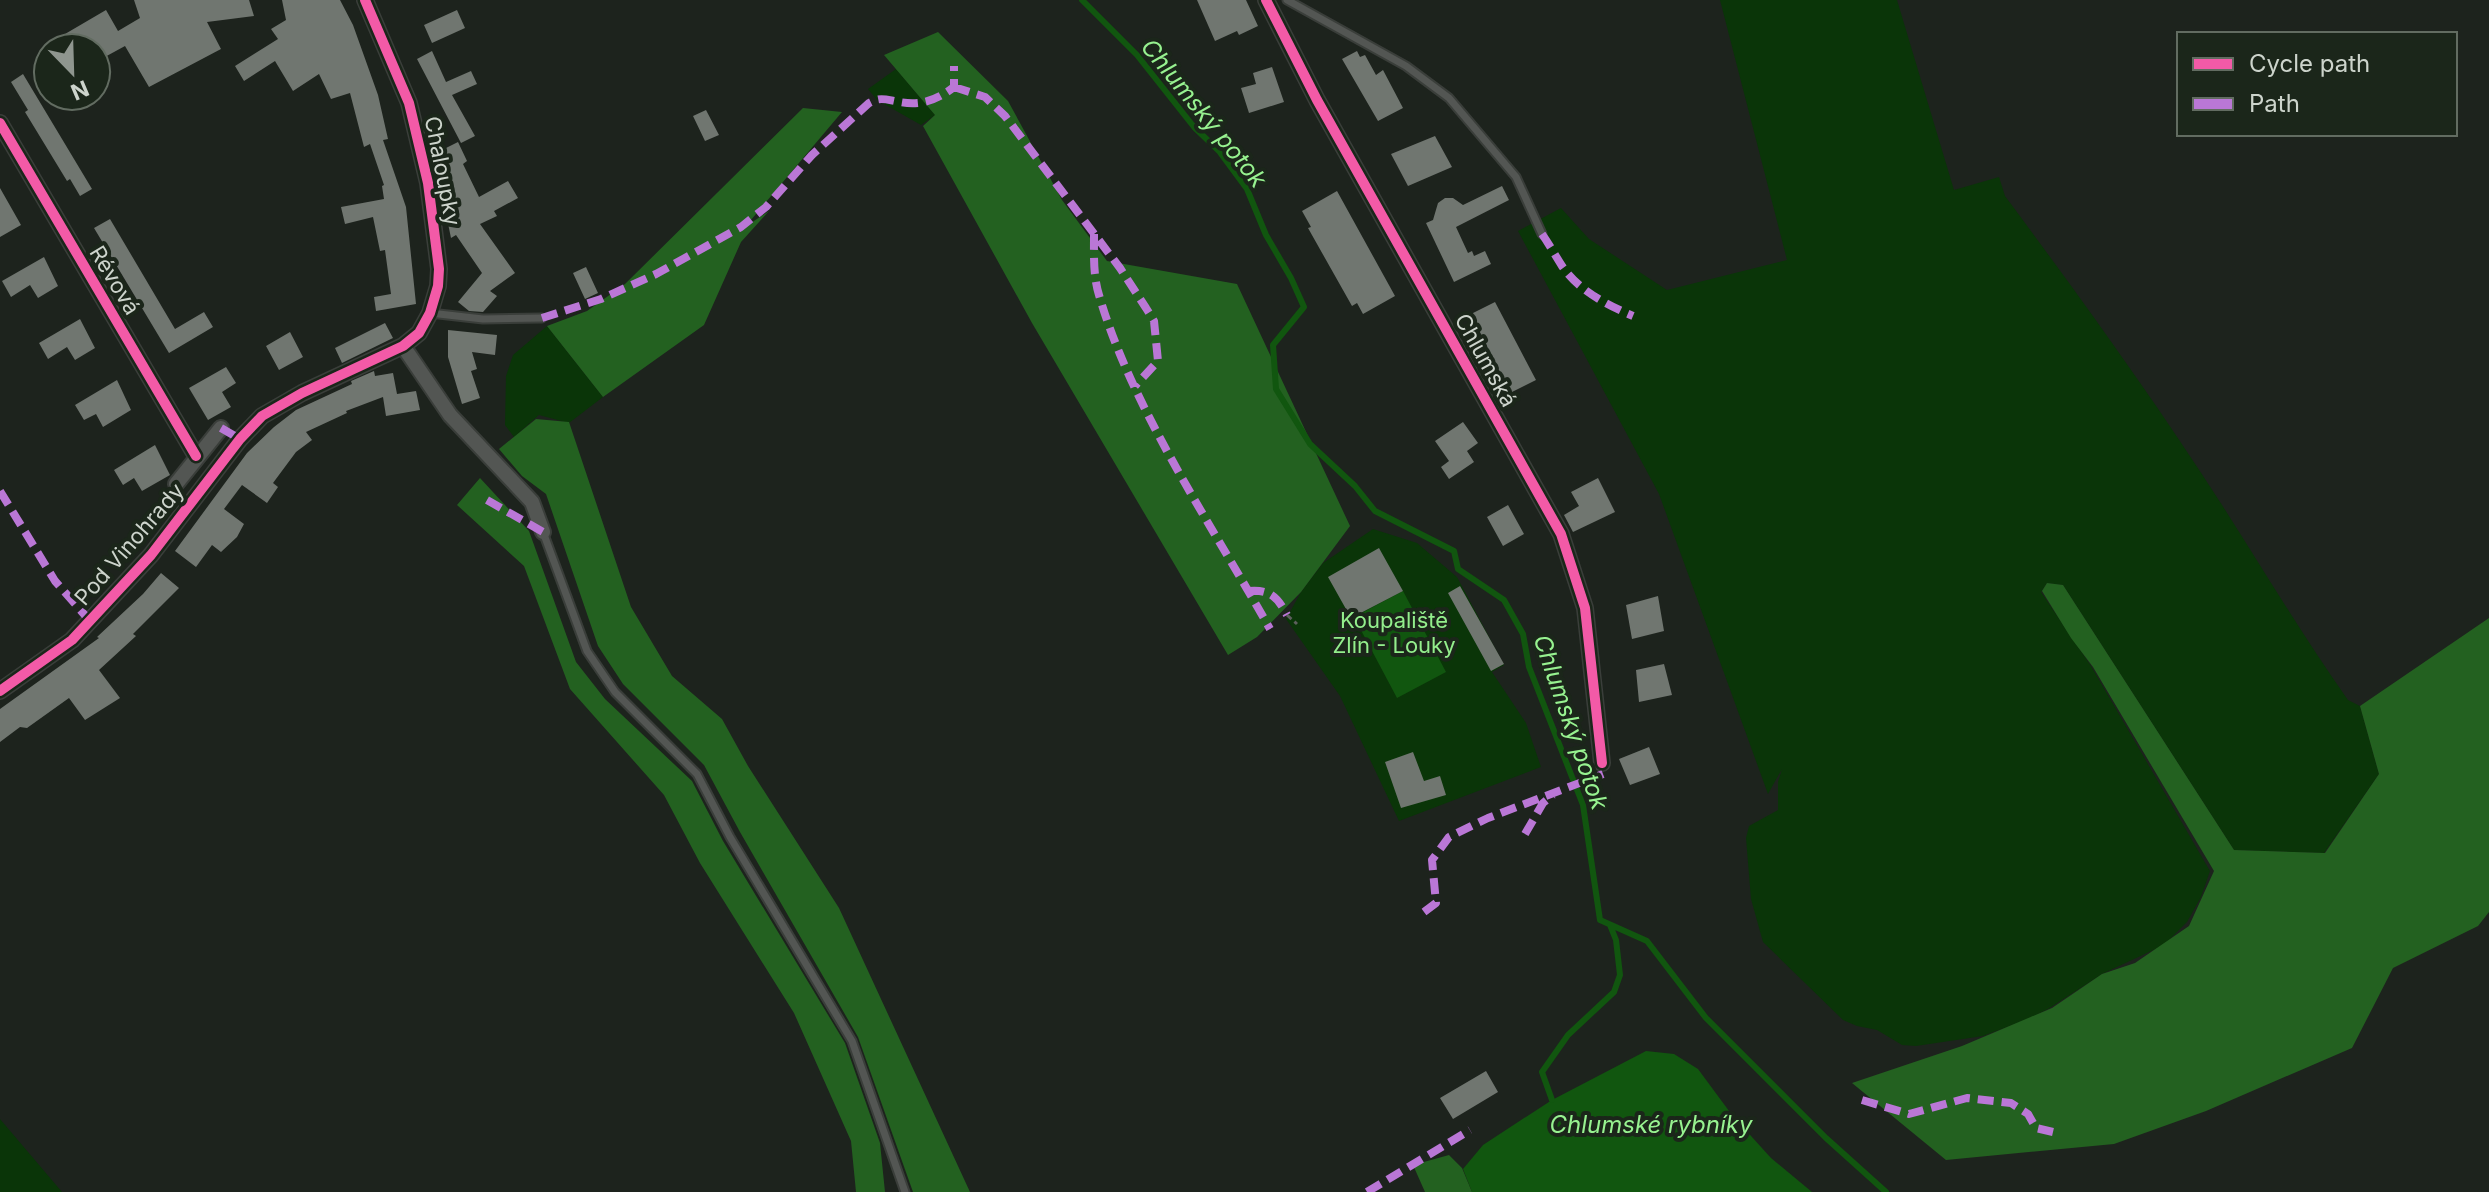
<svg xmlns="http://www.w3.org/2000/svg" width="2489" height="1192" font-family="Inter,sans-serif">
  <rect width="100%" height="100%" fill="#1d231d"/>
  <path fill="#0a3508" d="M1720,0H1897L1954,190L1999,177L2005,196C2080,297 2154,399 2222,505C2264,571 2303,636 2348,700L2360,706L2379,774L2324,853L2234,850L2063,585L2047,583L2041,592L2091,666L2210,871L2201,897L2187,922L2164,945L2102,974L2048,1009L2028,1019L1983,1036L1916,1046L1902,1045L1877,1030L1857,1026L1843,1020L1763,942L1751,899L1746,838L1749,826L1778,810V782L1782,769L1768,794L1659,494L1518,231L1561,208L1589,239L1667,290L1787,260Z
    M896,69L935,115L921,125L877,100L868,89Z
    M547,326L603,397L569,423L539,415L514,437L505,425L506,376L513,355Z
    M1373,529L1417,543L1457,577L1504,665L1492,672L1526,723L1541,767L1399,821L1340,696L1286,619L1301,592L1323,563Z
    M0,1119L62,1192H0Z"/>
  <path fill="#236120" d="M938,32L1008,101L1062,200L1107,261L1237,284L1350,526L1301,592L1257,637L1228,655L1032,323L923,126L935,115L884,55Z
    M803,108L842,112L745,227L769,211L741,242L704,325L603,397L547,326L587,311L625,284Z
    M536,419L569,422L631,607L672,676L722,719L748,766L839,908L970,1192H913L858,1037L740,832L704,765L623,684L598,646L546,494L522,476L499,449Z
    M480,478L529,531L576,662L605,699L692,781L723,841L845,1043L880,1143L885,1192H856L851,1141L794,1013L700,863L664,795L570,689L524,566L457,505Z
    M2047,583L2063,585L2234,850L2325,853L2379,774L2360,706L2489,618V912L2478,926L2393,968L2352,1048L2206,1111L2114,1144L1946,1160L1852,1083L1962,1046L2052,1008L2102,974L2135,963L2189,926L2214,871L2093,667L2071,638L2042,591Z
    M1449,1155L1462,1168L1472,1192H1425L1413,1165Z"/>
  <path fill="#11560f" d="M1403,591L1446,672L1397,698L1354,617Z
    M1646,1051L1674,1054L1698,1069L1732,1115L1771,1158L1812,1192H1472L1463,1169L1483,1145L1515,1124L1552,1100Z"/>
  <g fill="none" stroke-linecap="round" stroke-linejoin="round">
    <path stroke="#11560f" stroke-width="6" d="M1082,0L1137,55L1194,127L1219,151L1247,189L1266,235L1291,278L1304,307L1273,345L1276,389L1310,444L1355,486L1375,511L1454,551L1458,569L1504,600L1523,634L1529,667L1583,805L1600,920L1647,941L1706,1018L1826,1138L1886,1192
      M1552,1100L1542,1072L1568,1035L1614,992L1620,975L1616,940L1610,925"/>
  </g>
  <path fill="#707670" d="M134,0H249L254,16L207,22L221,49L149,87L125,46L103,58L97,48H73L65,34L106,10L118,31L140,18Z
    M282,0H340L353,25L378,95L388,139L383,140L406,207L416,304L376,311L374,297L391,294L385,250L380,251L373,217L345,224L341,207L384,199L382,186L384,185L370,144L364,147L350,93L331,99L319,74L293,91L275,61L244,81L235,66L278,39L271,29L286,20Z
    M1197,0H1246L1258,26L1239,35L1237,31L1215,41Z
    M457,10L465,28L432,43L424,25Z
    M432,51L446,82L471,71L477,84L452,95L475,136L461,143L417,59Z
    M1357,51L1360,57L1365,55L1376,75L1383,70L1403,108L1378,121L1342,59Z
    M1272,67L1284,102L1249,113L1241,88L1256,84L1253,73Z
    M23,74L92,189L80,196L70,179L67,181L25,112L28,110L11,82Z
    M706,110L719,135L705,141L693,116Z
    M1435,136L1452,167L1408,186L1391,154Z
    M458,142L467,161L463,164L479,197L508,181L518,198L494,211L497,216L480,224L515,273L490,291L497,296L483,312L469,311L458,302L482,273L456,235L451,238L440,185L449,182L443,169L449,167L442,150Z
    M1502,186L1509,200L1456,227L1468,253L1472,251L1474,256L1485,251L1491,264L1454,282L1426,223L1433,220L1438,203L1445,198H1453L1463,205Z
    M0,188L21,225L0,237Z
    M1337,191L1395,296L1363,314L1357,303L1352,306L1308,228L1311,227L1302,211Z
    M110,219L175,329L204,312L213,327L169,353L94,228Z
    M44,257L58,286L38,298L30,285L11,297L2,281Z
    M586,267L598,293L585,299L573,273Z
    M1495,302L1536,380L1510,393L1471,314Z
    M80,319L95,348L75,360L67,347L48,359L39,343Z
    M385,323L393,338L342,363L335,348Z
    M448,330L497,335L495,355L472,352L477,369L471,371L480,398L462,404L448,357Z
    M290,332L303,357L279,370L266,346Z
    M226,367L236,383L222,392L231,407L208,420L189,388Z
    M374,371L375,376L393,373L397,394L416,391L420,410L386,416L383,397L346,411L347,413L306,432L312,440L296,452L273,483L278,487L267,503L242,485L224,509L244,524L237,537L221,552L212,545L196,567L175,551L247,453L274,427L296,410L352,384L351,381Z
    M117,380L131,410L103,427L96,414L84,420L75,405Z
    M1463,422L1478,443L1467,451L1474,462L1449,479L1441,467L1449,461L1435,441Z
    M155,445L170,475L142,491L134,478L123,485L114,470Z
    M1598,478L1615,512L1573,532L1564,515L1579,506L1571,492Z
    M1508,505L1524,534L1503,546L1487,517Z
    M1379,548L1403,591L1351,618L1328,577Z
    M161,573L179,588L133,634L136,636L99,670L120,698L85,720L69,698L27,728L20,727L0,742V709L99,638L97,637L143,594Z
    M1460,586L1504,664L1491,671L1448,593Z
    M1658,596L1664,631L1632,639L1626,605Z
    M1664,664L1672,695L1639,702L1636,670Z
    M1649,747L1660,774L1630,785L1619,759Z
    M1413,752L1424,781L1440,776L1446,795L1401,808L1385,762Z
    M1486,1071L1498,1092L1453,1119L1440,1098Z"/>
  <g fill="none" stroke-linecap="round" stroke-linejoin="round">
    <defs>
      <path id="service" d="M1287,0L1406,66L1449,98L1516,177L1542,234
        M430,313L483,319L542,318
        M543,532L587,651L615,692L697,774L730,837L852,1041L905,1192"/>
      <path id="minor" d="M1266,0L1317,100L1561,534L1585,608L1602,763
        M0,123L196,456
        M403,346L450,415L532,502L543,532
        M176,484L221,428
        M0,691L72,640L151,555L240,439L262,416L302,393L403,346L419,333L430,313L438,286L439,269L428,183L409,103L365,0"/>
    </defs>
    <use href="#service" stroke="#3a3e3a" stroke-width="11"/>
    <use href="#minor" stroke="#3a3e3a" stroke-width="18"/>
    <path stroke="#5d5f5d" stroke-width="3" stroke-dasharray="6 4" stroke-linecap="butt" d="M1287,615L1297,624"/>
    <use href="#service" stroke="#535653" stroke-width="7"/>
    <use href="#minor" stroke="#535653" stroke-width="14"/>
    <path stroke="#ba77d6" stroke-width="8" stroke-dasharray="16 8" stroke-linecap="butt" d="M954,87L985,97L1005,116L1120,268L1146,308L1154,321L1158,361L1135,386
      M1094,234C1094,254 1093,276 1099,295C1132,409 1212,525 1270,629
      M1542,234C1549,244 1555,255 1562,266C1578,290 1607,305 1633,316
      M542,318L601,299L656,274L741,227L766,207L812,155L869,103C882,96 886,100 900,102C921,106 937,100 954,87V66
      M221,428L240,439
      M0,491L55,581L90,621
      M487,500L543,532
      M1248,591C1269,589 1277,596 1287,615
      M1525,834L1543,803L1553,795
      M1424,912L1436,903L1432,860L1449,837L1488,818L1603,774
      M1862,1100L1909,1114L1967,1098L2011,1103L2028,1114L2036,1128L2053,1132
      M1367,1192L1470,1130"/>
    <defs>
      <path id="cycleway" d="M1266,0L1317,100L1561,534L1585,608L1602,763
        M0,123L196,456
        M0,691L72,640L151,555L240,439L262,416L302,393L403,346L419,333L430,313L438,286L439,269L428,183L409,103L365,0"/>
    </defs>
    <use href="#cycleway" stroke="#1b261a" stroke-width="15"/>
    <use href="#cycleway" stroke="#f35aa7" stroke-width="10"/>
  </g>
  <g text-anchor="middle" dominant-baseline="central" stroke-width="8" stroke-linejoin="round" paint-order="stroke">
    <g font-size="22" fill="#cdd4cc" stroke="#1b261a">
      <text transform="translate(443 171) rotate(79)">Chaloupky</text>
      <text transform="translate(115 280) rotate(59)">Révová</text>
      <text transform="translate(1486 360) rotate(61)">Chlumská</text>
      <text transform="translate(129 544) rotate(-49)">Pod Vinohrady</text>
    </g>
    <g font-size="22" fill="#93ee8c" stroke="#1b261a">
      <text x="1394" y="620">Koupaliště<tspan x="1394" dy="25">Zlín - Louky</tspan></text>
    </g>
    <g font-size="24" font-style="italic" fill="#97f290" stroke="#1b261a">
      <text transform="translate(1204 113) rotate(51)">Chlumský potok</text>
      <text transform="translate(1571 722) rotate(71)">Chlumský potok</text>
      <text x="1651" y="1124">Chlumské rybníky</text>
    </g>
  </g>
  <rect x="2177" y="32" width="280" height="104" fill="#1b261a" stroke="#626c61" stroke-width="2"/>
  <rect x="2193" y="58" width="40" height="12" fill="#f35aa7" stroke="#626c61" stroke-width="2"/>
  <text x="2249" y="72" font-size="24" fill="#cdd4cc">Cycle path</text>
  <rect x="2193" y="98" width="40" height="12" fill="#ba77d6" stroke="#626c61" stroke-width="2"/>
  <text x="2249" y="112" font-size="24" fill="#cdd4cc">Path</text>
  <g transform="translate(72 72) rotate(157)"><circle r="38" fill="#1b261a" stroke="#626c61" stroke-width="2"/>
  <path d="M0-6L14 30L0 20L-14 30Z" fill="#8f968f"/>
  <text y="-12" font-size="22" font-weight="bold" text-anchor="middle" fill="#cdd4cc">N</text>
  </g>
</svg>
